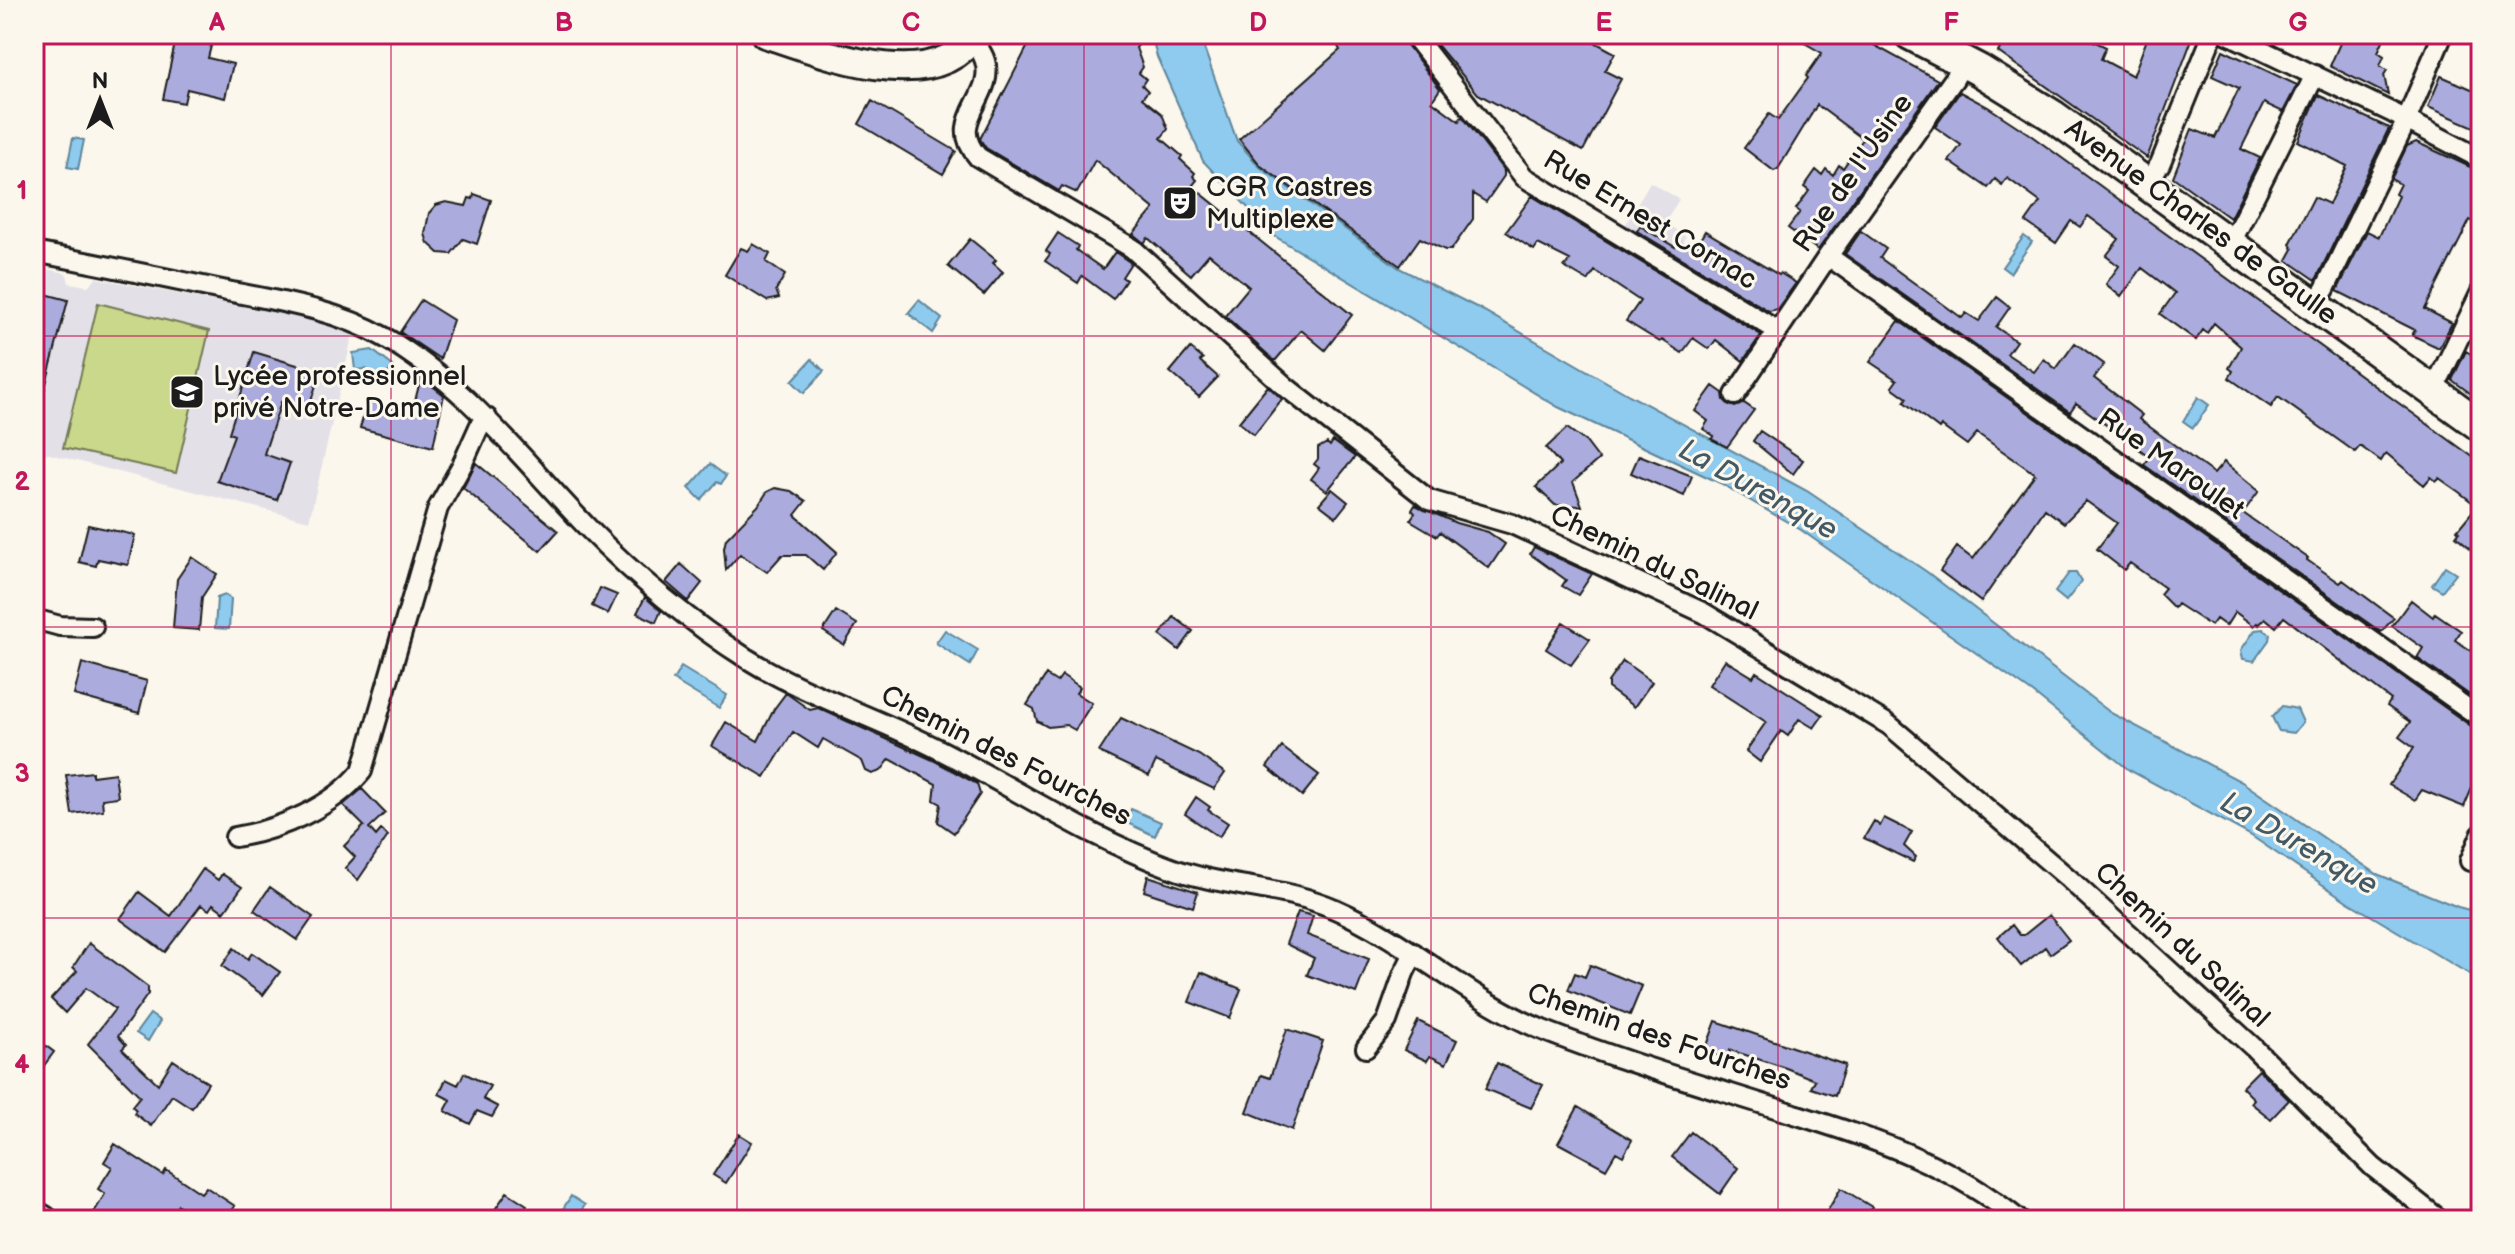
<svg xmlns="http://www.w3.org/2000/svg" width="2515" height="1254" font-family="'Balsamiq Sans',sans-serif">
  <rect width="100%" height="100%" fill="#fbf7ec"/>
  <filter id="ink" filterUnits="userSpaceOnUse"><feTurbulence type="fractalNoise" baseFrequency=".0125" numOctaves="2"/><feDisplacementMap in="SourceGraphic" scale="16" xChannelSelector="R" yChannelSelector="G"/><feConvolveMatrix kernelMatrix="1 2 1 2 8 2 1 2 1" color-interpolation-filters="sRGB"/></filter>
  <g filter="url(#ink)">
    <path fill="#e3e0e8" d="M1650,182L1679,199L1665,223L1686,236L1676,254L1625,225Z
      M34,267L62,272L67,275L69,283L88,286L96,278L322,322L353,333L309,521L34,450Z"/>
    <path fill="#cad88c" stroke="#737a54" stroke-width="2" d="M98,303L209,331L176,473L63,448Z"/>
    <path fill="#8ecbee" stroke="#60859a" stroke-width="2" d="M1151,34H1199L1237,141L1260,167L1399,268L1484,311L1629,395L1807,491L1927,572L2111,713L2242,782L2377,874L2458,907L2481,913V981L2348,902L2250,835L2129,770L2033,693L1801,530L1720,483L1558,407L1276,237L1203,161L1157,57Z
      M73,138L84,140L78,169L67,167Z
      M2024,236L2032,242L2010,273L2002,267Z
      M919,300L942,319L933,333L908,313Z
      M372,350L393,366L382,381L366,369L355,370L353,353Z
      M812,359L824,371L804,393L792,381Z
      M2198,397L2209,405L2193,428L2183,421Z
      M710,464L726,476L721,484L717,482L701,500L689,488Z
      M2445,566L2456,573L2442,591L2432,585Z
      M2069,573H2076L2081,582L2066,601L2055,592Z
      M225,595L231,599L229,629L215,628L217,598Z
      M2263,629L2270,634L2269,640L2254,661L2243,659L2241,650L2255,630Z
      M945,630L978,650L970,665L936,643Z
      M681,667L727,695L719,708L673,680Z
      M2282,706L2297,709L2303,722L2294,733L2279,731L2272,717Z
      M1131,809L1161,822L1155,836L1125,822Z
      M150,1014L160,1021L148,1041L136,1033Z
      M571,1196L585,1205L575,1220H556Z"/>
    <path fill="#abacdd" stroke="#1c1c1c" stroke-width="2" d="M177,34H214L208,58L233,64L225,98L187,89L184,103L163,99Z
      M1034,34H1146L1136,48L1143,67L1139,73L1146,79L1142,85L1148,91L1142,98L1162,114L1168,129L1161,138L1182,156L1180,159L1195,173L1193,176L1197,180L1192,186L1352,315L1325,350L1301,330L1275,361L1225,316L1249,287L1209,254L1191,275L1148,238L1144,243L1133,234L1154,209L1095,160L1077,193L1062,186L1059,191L986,148L980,139Z
      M1331,34H1401L1404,41L1440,89L1432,101L1459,121L1462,116L1504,171V176L1486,202L1473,194V219L1451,250H1445L1420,238L1400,266L1261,166L1239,139L1340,50Z
      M1428,34H1580L1615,53L1605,71L1621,79L1583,151L1478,94Z
      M1789,34H1854L1938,80L1818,250L1788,228L1800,212L1796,209L1809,191L1804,187L1816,170L1822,175L1826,169L1833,175L1839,165L1843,168L1863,139L1817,105L1778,169L1774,171L1744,148L1769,114L1778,120L1808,78L1806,76L1822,53Z
      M1981,34H2079L2106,47L2101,59L2133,76L2149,34H2194L2147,158L1998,52L2000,49Z
      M2344,34H2386L2378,52L2384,56L2380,66L2387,70L2384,75L2388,95L2330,66Z
      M2223,50L2297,85L2283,112L2264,103L2241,149L2260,158L2230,218L2173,177L2192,129L2215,138L2239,88L2212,76Z
      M2441,76L2481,93V130L2428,107Z
      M1960,92L1988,107L2029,134L2481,463V557L2456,536L2459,532L2457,530L2477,506L2459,492L2439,478L2436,481L2431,477L2424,485L2386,453L2381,461L2360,446L2355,452L2278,397L2271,407L2229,378L2233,371L2229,368L2241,347L2214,323L2207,333L2203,330L2196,340L2160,314L2175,293L2142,268L2121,297L2106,284L2119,266L2106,256L2119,239L2088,216L2080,227L2071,221L2056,243L2026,222L2040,202L2007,178L2002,185L1995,179L1988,188L1949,161L1961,145L1935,127Z
      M2318,95L2389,128L2316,280L2287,260L2293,249L2290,244L2314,197L2329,204L2347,166L2298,141Z
      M872,101L956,151L943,174L859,124Z
      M2416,142L2481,172V225L2470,220L2425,309L2452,323L2439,348L2412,335L2415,330L2337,291L2367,231L2379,237L2398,196L2395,194L2400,184L2391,179L2407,146Z
      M474,194L491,200L477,244L463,239L451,254L439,253L428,243L425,234L429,213L436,205L446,202L466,206L469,198L473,199Z
      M1532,196L1761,335L1743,361L1716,340L1709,349L1693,338L1682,353L1662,340L1660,342L1626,321L1640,301L1595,271L1588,281L1564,267L1570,260L1538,244L1534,250L1506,232Z
      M1640,226L1675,247L1678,241L1694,250L1705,231L1779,275L1780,273L1796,283L1777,309L1769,311L1637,231Z
      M1861,231L1886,249L1880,258L1962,318L1966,313L1979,321L1997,297L2010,307L1996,327L2016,341L2007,354L2034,372L2044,359L2056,369L2075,343L2104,364L2094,378L2142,415L2139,419L2214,474L2224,462L2259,491L2243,513L2308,558L2307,560L2340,583L2343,580L2394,618L2381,632L2144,465L2150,457L2076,403L2070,412L1845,254Z
      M1058,233L1078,246L1076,250L1103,269L1115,252L1131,263L1122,277L1126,280L1113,299L1082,276L1078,283L1045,261L1050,254L1046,251Z
      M970,239L996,260L993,263L1003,272L984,295L948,266Z
      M753,244L770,254L766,262L785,275L776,290L779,298L767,301L725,275L741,248L748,251Z
      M34,291L68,300L40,407H34Z
      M421,300L453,320L440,359L400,332Z
      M1899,321L2474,728L2481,730V767L2464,807L2422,790L2415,800L2389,785L2414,748L2399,737L2410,722L2387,706L2391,700L2284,617L2276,627L2265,618L2259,625L2257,623L2254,626L2235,612L2226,626L2216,619L2211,626L2177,604L2174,608L2160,594L2165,588L2130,563L2124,570L2097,549L2117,523L2086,501L2064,523L2045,509L1981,602L1940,571L1957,547L1973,559L2035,474L1977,433L1967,445L1941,426L1939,429L1904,402L1907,398L1892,387L1897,380L1870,362Z
      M1190,348L1203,359L1200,361L1218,377L1199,397L1170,372Z
      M2466,351L2481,360V401L2452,380Z
      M254,352L320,372L308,411L281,402L264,454L290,463L277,500L217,481L234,435L229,433Z
      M421,377L444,395L433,447L360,428L368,401L412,413Z
      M1268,386L1282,399L1254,435L1239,422Z
      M1713,386L1723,393L1724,400L1729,405L1735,407L1744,403L1754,410L1727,447L1711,439L1714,436L1703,429L1708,421L1695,411Z
      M1567,428L1586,442L1599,459L1573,482L1582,506L1555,505L1536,487L1560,464L1546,448Z
      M1760,431L1803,460L1793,474L1753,441Z
      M1333,441L1355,457L1327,491L1311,479L1319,468L1314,464L1318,459V448L1327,443L1330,446Z
      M1639,455L1692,476L1684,496L1631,473Z
      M476,463L558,531L540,551L463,488Z
      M775,488L791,491L806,501L795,515L837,552L823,570L806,555H782L767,572L740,554L726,570L724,548L726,539L758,506L767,492Z
      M1332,489L1348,502L1336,517L1319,504Z
      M1415,505L1456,523L1488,532L1505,544L1489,568L1440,532L1437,536L1410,520L1415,513L1412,510Z
      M88,525L135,535L128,565L98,559L96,566L79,562Z
      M1534,547L1592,574L1578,595L1562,586L1566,580L1530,554Z
      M192,557L217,574L202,597L199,630L173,628L177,579Z
      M681,564L702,583L688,601L666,582Z
      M600,588L617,595L608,614L592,606Z
      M645,597L661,611L656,622L637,613Z
      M2411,600L2433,617L2435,613L2461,631L2455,640L2481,657V703L2417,658L2423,648L2392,626Z
      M836,611L857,624L844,645L823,631Z
      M1174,617L1193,631L1179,650L1160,635Z
      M1563,622L1590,639L1571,665L1546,649Z
      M1725,660L1753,677L1756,672L1823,715L1814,728L1799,719L1788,736L1781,731L1760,762L1746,751L1766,722L1709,685Z
      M1623,661L1652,682L1634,707L1608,688V682Z
      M82,663L147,681L139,713L74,695Z
      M1046,675L1057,682L1062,675L1080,687L1076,693L1092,703L1075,730L1066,725L1048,727L1037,721L1034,709L1027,705Z
      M786,693L810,710L818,708L935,761L977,784L980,794L954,833L938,822L941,804L934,800L936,784L890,759L881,771L872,774L866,771L862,761L823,739L818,748L793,732L765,777L712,746L726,722L758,741L774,709Z
      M1121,718L1199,755L1225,773L1214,789L1156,761L1149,776L1099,752Z
      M1282,747L1319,775L1302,796L1267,767Z
      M92,772V776L115,773L118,797L102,799L103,810L72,814L66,775Z
      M362,789L385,813L369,828L376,836L381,830L388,836L358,880L345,868L355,857L344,846L364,826L343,805Z
      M1196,797L1210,807L1208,810L1228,823L1219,837L1185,814Z
      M1884,818L1912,832L1904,846L1916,857L1913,862L1864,838L1874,821L1880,826Z
      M203,869L218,880L222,874L242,887L224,912L213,904L209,910L201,905L165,952L120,919L139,892L171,916Z
      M1148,876L1198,892L1193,907L1144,891Z
      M270,887L313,917L297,940L254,910Z
      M1298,912L1313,916L1307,935L1369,959L1356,993L1307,975L1314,958L1286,944Z
      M2049,915L2069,940L2050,954L2045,947L2021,966L1998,937L2012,925L2020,935H2024Z
      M89,943L148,987V994L118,1036L126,1045L122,1049L158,1084L173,1060L208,1083L192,1108L172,1095L151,1126L134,1113L136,1110L132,1106L140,1096L88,1044L115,1009L86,988L65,1013L51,999L77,971L73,967Z
      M234,948L248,959L252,953L280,972L263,995L222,966Z
      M1590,965L1642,986L1630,1015L1568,990L1575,973L1585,977Z
      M1201,972L1241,989L1230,1018L1189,1002Z
      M1418,1021L1457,1040L1446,1064L1430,1056L1427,1061L1404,1050Z
      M1716,1021L1845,1065L1835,1096L1811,1088L1815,1080L1786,1068L1730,1050L1728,1059L1705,1051Z
      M1287,1029L1323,1041L1292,1130L1247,1112L1261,1075L1270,1078Z
      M34,1037L54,1052L34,1079Z
      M1497,1063L1543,1085L1531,1108L1485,1089Z
      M2259,1070L2289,1100L2271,1119L2251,1103L2254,1099L2242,1087Z
      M464,1073L490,1086L483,1099L498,1107L492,1117L477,1111L470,1124L445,1111L451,1100L439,1094L446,1079L458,1085Z
      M1578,1107L1632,1140L1623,1156L1616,1152L1606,1169L1558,1143Z
      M1691,1132L1738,1168L1720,1194L1672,1157Z
      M739,1134L752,1142L726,1183L713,1175Z
      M115,1144L163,1175L166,1170L201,1193L206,1187L235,1206L226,1220H200L178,1205L169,1220H102L93,1214L105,1194L98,1189L112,1167L104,1162Z
      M1841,1188L1872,1207L1864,1220H1822Z
      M507,1192L527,1205L519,1220L496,1208Z"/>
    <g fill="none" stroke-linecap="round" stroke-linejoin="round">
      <defs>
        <path id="street" d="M1413,34L1524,177L1778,331
          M2228,34L2393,113L2481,159
          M972,39C977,46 983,53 985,61C996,97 945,120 978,157L1132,248L1286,387L1429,500L1512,524L1704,613L1889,725L2068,878L2253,1047L2373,1167L2440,1220
          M2147,183L2160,164L2213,34
          M2231,243L2315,75
          M34,252C97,264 160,277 222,290C277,301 335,309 384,337C467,385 523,461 589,529C634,575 692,624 746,658C807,696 876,717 940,750C1017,789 1089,838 1171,868C1224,888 1283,886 1335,909C1411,942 1472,1003 1550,1033C1627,1063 1707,1086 1785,1111C1872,1139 1948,1161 2019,1220
          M1828,256L2481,718
          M2315,304L2325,289L2402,130L2443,34
          M2431,389L2441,375L2481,292
          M1735,395L1828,256L1954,79L1963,63
          M34,619L60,626L93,627
          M235,837C279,830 333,807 362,771L438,508L462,465L480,425L487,418
          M2470,861L2481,835
          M1366,1048L1387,1021L1404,973L1414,953"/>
        <path id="secondary" d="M765,34C821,52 934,99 975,34
          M34,1214L44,1220"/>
        <path id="primary" d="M1910,34L1979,70L2053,116L2481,426"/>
      </defs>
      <use href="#street" stroke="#1c1c1c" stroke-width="24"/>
      <use href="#secondary" stroke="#1c1c1c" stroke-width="32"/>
      <use href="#primary" stroke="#1c1c1c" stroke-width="36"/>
      <use href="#street" stroke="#fbf7ec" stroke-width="18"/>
      <use href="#secondary" stroke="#fbf7ec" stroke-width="26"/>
      <use href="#primary" stroke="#fbf7ec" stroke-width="30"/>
    </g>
  </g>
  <path fill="none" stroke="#c2185b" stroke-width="2" stroke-opacity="0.55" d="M391,34V1220M737,34V1220M1084,34V1220M1431,34V1220M1778,34V1220M2124,34V1220M34,336H2481M34,627H2481M34,918H2481"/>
  <defs>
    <symbol id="theatre-square" viewBox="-11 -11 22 22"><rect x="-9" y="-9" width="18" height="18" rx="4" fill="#1c1c1c" stroke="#fbf7ec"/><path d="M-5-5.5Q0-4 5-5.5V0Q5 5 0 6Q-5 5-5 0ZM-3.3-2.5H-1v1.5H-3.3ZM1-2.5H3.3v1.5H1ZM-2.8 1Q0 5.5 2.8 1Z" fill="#fff"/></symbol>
    <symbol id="school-square" viewBox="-11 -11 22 22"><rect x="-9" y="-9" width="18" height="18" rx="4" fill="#1c1c1c" stroke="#fbf7ec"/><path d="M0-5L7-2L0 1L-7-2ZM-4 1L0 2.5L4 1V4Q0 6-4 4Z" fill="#fff"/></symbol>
  </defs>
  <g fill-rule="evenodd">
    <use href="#theatre-square" x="1160" y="183" width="40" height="40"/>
    <use href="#school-square" x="167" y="372" width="40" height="40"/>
  </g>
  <g text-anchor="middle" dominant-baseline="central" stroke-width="6" stroke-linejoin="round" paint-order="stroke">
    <g font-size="28" fill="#1c1c1c" stroke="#fbf7ec">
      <text transform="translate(1853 173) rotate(-55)">Rue de l'Usine</text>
      <text transform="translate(1650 220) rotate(31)">Rue Ernest Cornac</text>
      <text transform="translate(2201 222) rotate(36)">Avenue Charles de Gaulle</text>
      <text transform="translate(2171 464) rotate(35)">Rue Maroulet</text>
      <text transform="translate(1654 563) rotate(26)">Chemin du Salinal</text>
      <text transform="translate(1006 756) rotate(27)">Chemin des Fourches</text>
      <text transform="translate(2182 945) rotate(43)">Chemin du Salinal</text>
      <text transform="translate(1659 1037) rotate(19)">Chemin des Fourches</text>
    </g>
    <g font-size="28" fill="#1c1c1c" stroke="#fbf7ec" text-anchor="start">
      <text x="1206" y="187">CGR Castres<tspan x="1206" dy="32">Multiplexe</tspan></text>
      <text x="213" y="376">Lycée professionnel<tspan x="213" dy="32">privé Notre-Dame</tspan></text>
    </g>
    <g font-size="30" font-style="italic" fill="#445966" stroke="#fbf7ec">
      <text transform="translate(1758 490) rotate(29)">La Durenque</text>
      <text transform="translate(2299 844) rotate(30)">La Durenque</text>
    </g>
  </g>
  <rect width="2515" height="1254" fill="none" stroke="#fbf7ec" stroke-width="88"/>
  <g transform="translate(100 100)" stroke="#fbf7ec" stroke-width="6" paint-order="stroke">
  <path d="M0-6L14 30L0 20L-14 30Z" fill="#1c1c1c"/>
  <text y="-12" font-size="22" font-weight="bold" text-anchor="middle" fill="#1c1c1c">N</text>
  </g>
  <rect x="44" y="44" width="2427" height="1166" fill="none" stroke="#c2185b" stroke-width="3"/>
  <g font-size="26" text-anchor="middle" font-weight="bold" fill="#c2185b">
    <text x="217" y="31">A</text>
    <text x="564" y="31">B</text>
    <text x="911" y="31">C</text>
    <text x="1258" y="31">D</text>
    <text x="1604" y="31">E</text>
    <text x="1951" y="31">F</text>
    <text x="2298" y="31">G</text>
    <text x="22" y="199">1</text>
    <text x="22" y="490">2</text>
    <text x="22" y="782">3</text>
    <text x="22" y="1073">4</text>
  </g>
</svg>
